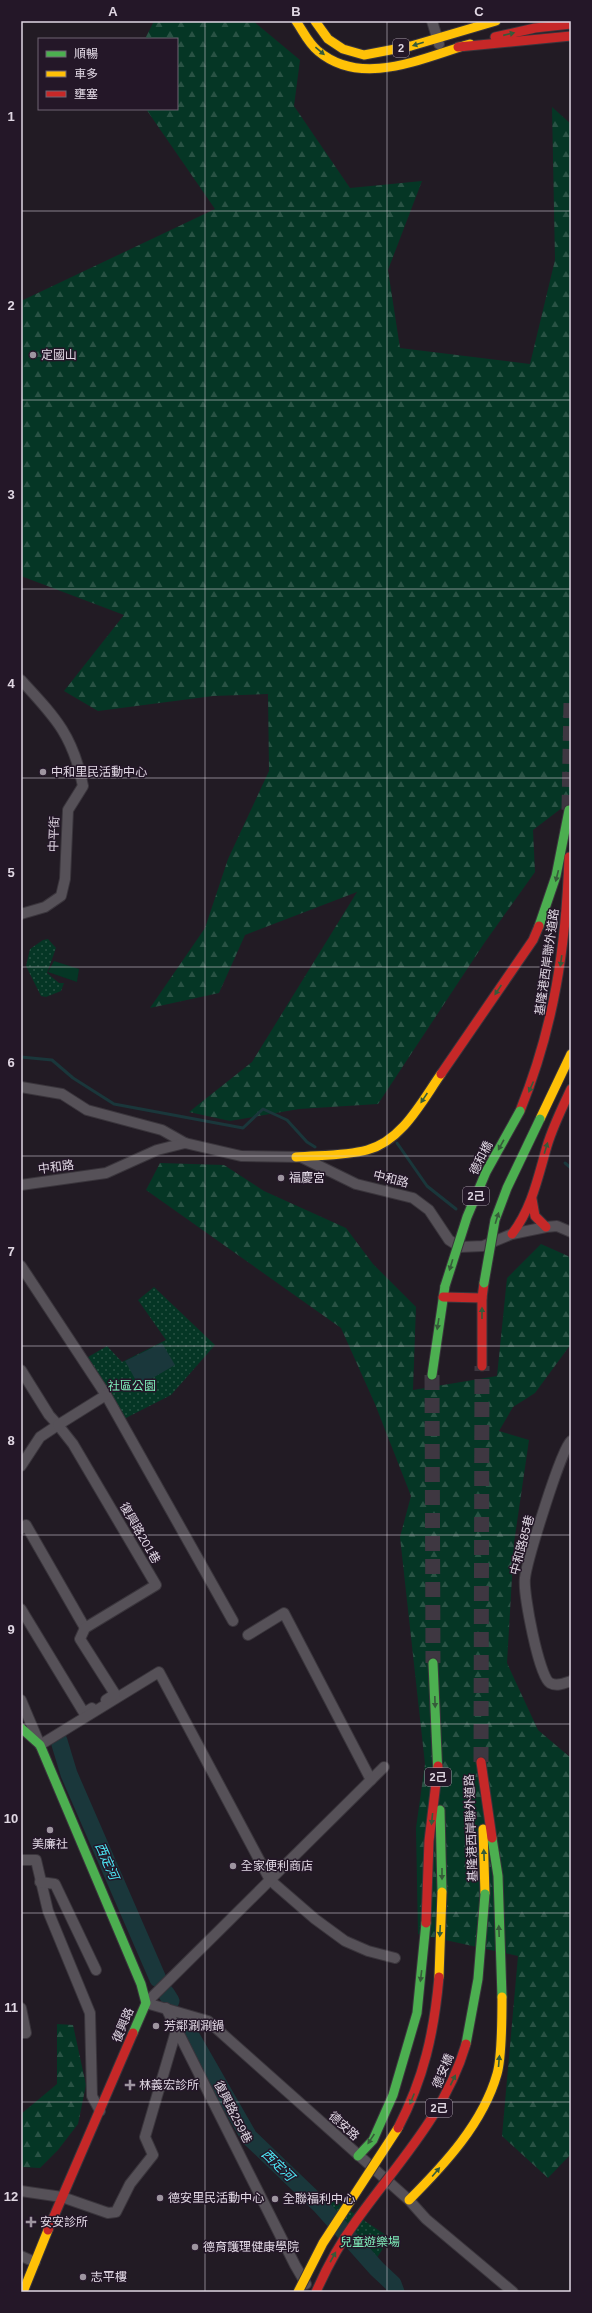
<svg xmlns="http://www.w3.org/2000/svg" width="592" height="2313" font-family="Helvetica,'Noto Sans TC',sans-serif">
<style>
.forest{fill:url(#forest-firs)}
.park{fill:url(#park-dots)}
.garden{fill:#053625}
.water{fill:#1a373b}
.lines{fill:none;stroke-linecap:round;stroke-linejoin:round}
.stream{stroke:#1a373b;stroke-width:3}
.river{stroke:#1a373b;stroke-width:17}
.primary-tunnel{stroke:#3e3741;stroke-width:15;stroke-dasharray:15 8;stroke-linecap:butt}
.street-casing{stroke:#3a353c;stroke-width:12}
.fast-casing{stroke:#3a353c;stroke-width:11}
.slow-casing{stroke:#3a353c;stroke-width:11}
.jam-casing{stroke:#3a353c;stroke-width:11}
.street{stroke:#565158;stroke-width:10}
.fast{stroke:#4caf50;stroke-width:9}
.slow{stroke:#ffc107;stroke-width:9}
.jam{stroke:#c62828;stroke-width:9}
.fast-bridge-casing{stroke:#3a353c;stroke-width:11;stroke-linecap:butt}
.slow-bridge-casing{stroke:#3a353c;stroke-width:11;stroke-linecap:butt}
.jam-bridge-casing{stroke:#3a353c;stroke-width:11;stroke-linecap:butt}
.fast-bridge{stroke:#4caf50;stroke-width:9}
.slow-bridge{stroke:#ffc107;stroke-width:9}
.jam-bridge{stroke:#c62828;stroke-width:9}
.oneway{fill:#365b3a}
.grid{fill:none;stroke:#e0d7e3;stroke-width:1;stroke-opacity:0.55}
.poi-dot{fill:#9e95a0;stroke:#241728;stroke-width:1.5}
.labels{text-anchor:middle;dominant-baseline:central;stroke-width:3;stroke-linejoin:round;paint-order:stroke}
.shield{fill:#241728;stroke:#a89dab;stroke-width:1}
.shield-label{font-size:11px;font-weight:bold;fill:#e0d7e3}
.poi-label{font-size:12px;fill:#e0d7e3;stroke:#241728;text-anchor:start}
.street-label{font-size:12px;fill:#e0d7e3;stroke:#241728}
.park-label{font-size:12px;fill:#7fefbb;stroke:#241728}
.water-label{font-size:13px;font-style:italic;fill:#4ce7f5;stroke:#241728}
.neatline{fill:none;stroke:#e0d7e3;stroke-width:1.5}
.grid-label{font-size:13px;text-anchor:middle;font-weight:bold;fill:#e0d7e3}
</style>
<defs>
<pattern id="forest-firs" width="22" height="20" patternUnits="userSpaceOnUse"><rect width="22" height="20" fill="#053625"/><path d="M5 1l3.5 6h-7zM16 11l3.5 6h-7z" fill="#295244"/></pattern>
<pattern id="park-dots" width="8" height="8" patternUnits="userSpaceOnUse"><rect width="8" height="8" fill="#053625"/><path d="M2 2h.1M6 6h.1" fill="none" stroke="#295244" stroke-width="1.8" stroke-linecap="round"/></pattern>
</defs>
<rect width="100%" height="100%" fill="#221b24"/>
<g class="forest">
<path d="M 154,21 L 253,21 L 300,60 L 294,106 L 350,188 L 422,181 L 388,270 L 400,348 L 530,364 L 555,260 L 552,107 L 571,124 L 571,801 L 533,830 L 535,872 L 485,942 L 378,1104 L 299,1109 L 230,1121 L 189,1112 L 252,1062 L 357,892 L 245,935 L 219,993 L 150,1008 L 205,928 L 228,859 L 269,771 L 268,694 L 213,696 L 98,711 L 64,691 L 124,615 L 21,576 L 21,301 L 215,209 L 146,109 L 177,109 L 177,39 L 145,39 Z"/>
<path d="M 160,1163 L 224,1165 L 264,1191 L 346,1228 L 373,1264 L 416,1307 L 413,1390 L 497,1376 L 507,1278 L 541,1244 L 568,1256 L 571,1261 L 571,1344 L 535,1393 L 513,1407 L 499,1431 L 529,1440 L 514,1543 L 507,1663 L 538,1730 L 571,1758 L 571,2154 L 548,2178 L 502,2136 L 518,1956 L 418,1934 L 416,1828 L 425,1764 L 400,1537 L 411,1496 L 375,1404 L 341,1328 L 146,1190 Z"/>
<path d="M 57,2024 L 73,2025 L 86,2085 L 78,2124 L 58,2150 L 40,2168 L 21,2167 L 21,2114 L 57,2084 Z"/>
</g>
<g class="park">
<path d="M 48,939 L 56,948 L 47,973 L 59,983 L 64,983 L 61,991 L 46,997 L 41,996 L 26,966 L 30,949 L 43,940 Z"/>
<path d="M 154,1287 L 215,1345 L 171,1395 L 120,1421 L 83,1360 L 107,1346 L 122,1362 L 166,1340 L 138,1300 Z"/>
<path d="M 334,2200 L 390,2238 L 372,2265 L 322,2216 Z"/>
</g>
<path class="garden" d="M 54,961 L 79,969 L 77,982 L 48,972 Z"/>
<path class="water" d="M 162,1343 L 175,1365 L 139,1386 L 125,1361 Z"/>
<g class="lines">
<g class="stream">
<path d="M 21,1057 L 52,1060 L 73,1078 L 114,1104 L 243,1128 L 263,1109 L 287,1120 L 307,1142 L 315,1147"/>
<path d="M 397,1143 L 427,1186 L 456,1209"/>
<path d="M 565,1163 L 571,1168"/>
</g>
<g class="river">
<path d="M 59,1741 L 69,1774 L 158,1979"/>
<path d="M 166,1993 L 171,2001"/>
<path d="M 182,2020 L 249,2137 L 320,2205 L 377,2269 L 393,2284 L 396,2292"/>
</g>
<g class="primary-tunnel">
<path d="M 569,810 L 571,701"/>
<path d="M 432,1375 L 433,1663"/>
<path d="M 481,1762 L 482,1366"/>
</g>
<g class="street-casing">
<g id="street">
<path d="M 432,21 L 439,44"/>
<path d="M 21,680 C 55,717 73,735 83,786 L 68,810 L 65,879 L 61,896 L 45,907 L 21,914"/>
<path d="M 21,1087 L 62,1094 L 87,1110 L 162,1130 L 185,1143"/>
<path d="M 21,1185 L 106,1173 L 157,1150 L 185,1143 L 241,1156 L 301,1157 L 356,1184 L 413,1198 L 429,1210 L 449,1240 L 460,1247 L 483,1246 L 512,1234 L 546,1227 L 557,1226 L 571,1232"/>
<path d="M 21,1266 L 106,1395 L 233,1621"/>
<path d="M 21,1370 L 49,1415 L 58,1425 L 40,1437 L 21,1466"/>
<path d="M 571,1441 C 561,1449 527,1561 525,1578 C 523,1593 539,1677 550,1683 C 557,1687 565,1683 571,1681"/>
<path d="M 21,1529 L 26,1525 L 85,1628"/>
<path d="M 21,1609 L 84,1713 L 92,1708"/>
<path d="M 248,1635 L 284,1613 L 371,1780"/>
<path d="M 21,1700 L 40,1745 L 159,1672 L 270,1880 L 315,1919 L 345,1941 L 368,1951 L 395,1958"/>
<path d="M 106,1700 L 115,1694 L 80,1639 L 85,1628 L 156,1585 L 73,1444 L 58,1425 L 106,1395"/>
<path d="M 21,1860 L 36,1860 L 48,1911 L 90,2013 L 92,2096 L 100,2111"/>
<path d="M 40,1882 L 55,1884 L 96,1970"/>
<path d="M 146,2003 L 208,2021 L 409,2200 L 426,2219 L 513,2292"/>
<path d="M 146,2003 L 384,1767"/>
<path d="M 21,2008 L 26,2033 L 21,2033"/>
<path d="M 166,2008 L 295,2265 L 306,2284"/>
<path d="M 21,2191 L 62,2197 L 108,2213 L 116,2212 L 130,2184 L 153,2155 L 145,2137 L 176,2031"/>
<path d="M 21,2256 L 35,2262"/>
</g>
</g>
<g class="fast-casing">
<g id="fast">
<path d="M 539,926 L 556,876 L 569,810"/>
<path d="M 432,1375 L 445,1286"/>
<path d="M 433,1663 L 438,1776"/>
<path d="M 21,1728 L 40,1745 L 141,1984 L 146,2003 L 133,2033"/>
<path d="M 440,1810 L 442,1892"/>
<path d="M 492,1838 L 498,1876 L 502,1997"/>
<path d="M 358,2156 L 373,2140 L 393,2095 L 417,2013 L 426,1923"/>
</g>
</g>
<g class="slow-casing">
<g id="slow">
<path d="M 296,21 C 303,31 308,43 318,51 C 362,88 422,58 470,44"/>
<path d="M 315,21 L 328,39 L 343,49 L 364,55 L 411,46 L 496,21"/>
<path d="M 540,1119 L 571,1054"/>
<path d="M 296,1157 C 319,1155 345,1156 367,1150 C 402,1141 422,1101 441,1074"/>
<path d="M 483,1829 L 485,1894"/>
<path d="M 409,2200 C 445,2164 483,2123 497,2074 C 502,2057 502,2015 502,1997"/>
<path d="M 23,2292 L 48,2230"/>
</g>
</g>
<g class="jam-casing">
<g id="jam">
<path d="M 495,37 L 535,28 L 571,24"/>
<path d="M 458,47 L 571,36"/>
<path d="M 441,1074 L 533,940 L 539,926"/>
<path d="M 520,1111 C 554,1027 566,947 569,857"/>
<path d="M 532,1199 L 535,1216 L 546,1227"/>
<path d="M 512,1234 C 532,1208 538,1177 547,1146 C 553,1126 562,1108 571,1089"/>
<path d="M 443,1297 L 482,1298"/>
<path d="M 482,1366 L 482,1298 L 484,1283"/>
<path d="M 481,1762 L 492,1838"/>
<path d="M 426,1923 L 429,1841 L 438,1766"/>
<path d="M 48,2230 L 133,2033"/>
</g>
</g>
<use href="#street" class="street"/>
<use href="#fast" class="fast"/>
<use href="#slow" class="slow"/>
<use href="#jam" class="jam"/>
<g class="fast-bridge-casing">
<g id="fast-bridge">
<path d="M 484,1283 L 495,1220 L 507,1188 L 540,1119"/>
<path d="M 445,1286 L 467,1217 L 486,1172 L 520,1111"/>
<path d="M 466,2044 L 478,1979 L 485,1894"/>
</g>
</g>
<g class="slow-bridge-casing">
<g id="slow-bridge">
<path d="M 439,1977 L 442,1892"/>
<path d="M 298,2292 L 323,2243 L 398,2128"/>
</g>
</g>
<g class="jam-bridge-casing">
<g id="jam-bridge">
<path d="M 398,2128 C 424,2078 434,2033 439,1977"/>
<path d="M 316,2292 C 327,2267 340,2243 356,2221 C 398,2162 445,2115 466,2044"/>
</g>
</g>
<use href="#fast-bridge" class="fast-bridge"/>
<use href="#slow-bridge" class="slow-bridge"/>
<use href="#jam-bridge" class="jam-bridge"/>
</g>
<defs><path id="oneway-solid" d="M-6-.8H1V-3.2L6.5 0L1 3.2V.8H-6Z"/></defs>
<g class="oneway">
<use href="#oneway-solid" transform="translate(509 34) rotate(-13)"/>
<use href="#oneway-solid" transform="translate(418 44) rotate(163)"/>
<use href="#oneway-solid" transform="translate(320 51) rotate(40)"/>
<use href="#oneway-solid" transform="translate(557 876) rotate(104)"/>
<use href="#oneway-solid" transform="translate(561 961) rotate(98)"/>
<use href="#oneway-solid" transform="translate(498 990) rotate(124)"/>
<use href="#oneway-solid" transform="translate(531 1087) rotate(114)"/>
<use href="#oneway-solid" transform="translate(424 1098) rotate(124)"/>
<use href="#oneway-solid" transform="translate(501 1145) rotate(119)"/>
<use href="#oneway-solid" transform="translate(546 1148) rotate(-73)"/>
<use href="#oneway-solid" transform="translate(497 1218) rotate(-73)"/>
<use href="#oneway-solid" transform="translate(451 1265) rotate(107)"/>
<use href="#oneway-solid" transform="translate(482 1313) rotate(-90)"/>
<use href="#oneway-solid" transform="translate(438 1324) rotate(99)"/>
<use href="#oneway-solid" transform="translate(435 1702) rotate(88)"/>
<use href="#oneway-solid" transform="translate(432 1819) rotate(96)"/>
<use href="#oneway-solid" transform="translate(484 1855) rotate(-92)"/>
<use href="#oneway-solid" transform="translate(442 1874) rotate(90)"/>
<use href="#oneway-solid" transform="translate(440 1931) rotate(93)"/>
<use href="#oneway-solid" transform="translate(499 1931) rotate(-92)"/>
<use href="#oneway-solid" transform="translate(421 1976) rotate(97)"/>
<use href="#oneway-solid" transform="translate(499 2061) rotate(-85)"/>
<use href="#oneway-solid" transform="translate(453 2080) rotate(-64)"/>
<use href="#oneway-solid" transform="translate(412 2099) rotate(112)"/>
<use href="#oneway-solid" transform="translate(371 2139) rotate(124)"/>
<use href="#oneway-solid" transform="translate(436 2172) rotate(-50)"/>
<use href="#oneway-solid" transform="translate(333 2257) rotate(-61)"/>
</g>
<path class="grid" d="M 205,21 L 205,2292M 387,21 L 387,2292M 21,211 L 571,211M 21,400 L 571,400M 21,589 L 571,589M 21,778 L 571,778M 21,967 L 571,967M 21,1156 L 571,1156M 21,1346 L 571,1346M 21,1535 L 571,1535M 21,1724 L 571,1724M 21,1913 L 571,1913M 21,2102 L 571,2102"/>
<g class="poi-dot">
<circle cx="33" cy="355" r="4"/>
<circle cx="43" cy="772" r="4"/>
<circle cx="281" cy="1178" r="4"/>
<circle cx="50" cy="1830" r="4"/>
<circle cx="233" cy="1866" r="4"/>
<circle cx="156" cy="2026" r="4"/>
<path d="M128 2079h4v4h4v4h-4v4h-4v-4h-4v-4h4z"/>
<circle cx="160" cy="2198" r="4"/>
<circle cx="275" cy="2199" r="4"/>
<path d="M29 2216h4v4h4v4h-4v4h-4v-4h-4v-4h4z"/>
<circle cx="195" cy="2247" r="4"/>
<circle cx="83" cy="2277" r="4"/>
</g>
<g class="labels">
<g class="shield">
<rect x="393" y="39" width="16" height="18" rx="3"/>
<rect x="463" y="1187" width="26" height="18" rx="3"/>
<rect x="425" y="1768" width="26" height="18" rx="3"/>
<rect x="426" y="2099" width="26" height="18" rx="3"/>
</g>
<g class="shield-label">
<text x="401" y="48">2</text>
<text x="476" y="1196">2己</text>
<text x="438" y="1777">2己</text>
<text x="439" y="2108">2己</text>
</g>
<g class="poi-label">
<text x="41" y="355">定國山</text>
<text x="51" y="772">中和里民活動中心</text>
<text x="289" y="1178">福慶宮</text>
<text x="50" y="1844" text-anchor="middle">美廉社</text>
<text x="241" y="1866">全家便利商店</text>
<text x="164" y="2026">芳鄰涮涮鍋</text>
<text x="139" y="2085">林義宏診所</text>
<text x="168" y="2198">德安里民活動中心</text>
<text x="283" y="2199">全聯福利中心</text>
<text x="40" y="2222">安安診所</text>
<text x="203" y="2247">德育護理健康學院</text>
<text x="91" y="2277">志平樓</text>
</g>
<g class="street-label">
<text transform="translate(54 834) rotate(-88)">中平街</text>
<text transform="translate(547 962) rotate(-82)">基隆港西岸聯外道路</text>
<text transform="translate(481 1158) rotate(-63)">德和橋</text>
<text transform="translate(56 1167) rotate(-7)">中和路</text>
<text transform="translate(391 1179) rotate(14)">中和路</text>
<text transform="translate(140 1533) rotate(60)">復興路201巷</text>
<text transform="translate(522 1545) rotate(-75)">中和路85巷</text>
<text transform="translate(471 1828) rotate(-92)">基隆港西岸聯外道路</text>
<text transform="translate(123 2025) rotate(-67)">復興路</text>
<text transform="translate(443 2071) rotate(-67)">德安橋</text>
<text transform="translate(233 2112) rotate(63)">復興路259巷</text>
<text transform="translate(344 2126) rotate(42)">德安路</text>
</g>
<g class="park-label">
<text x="132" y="1386">社區公園</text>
<text x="370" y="2242">兒童遊樂場</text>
</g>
<g class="water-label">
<text transform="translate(107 1861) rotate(66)">西定河</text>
<text transform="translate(278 2165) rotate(44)">西定河</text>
</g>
</g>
<rect width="592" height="2313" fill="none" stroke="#241728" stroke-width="44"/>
<rect x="38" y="38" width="140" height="72" fill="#241728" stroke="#6f6473"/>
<rect x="46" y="51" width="20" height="6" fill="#4caf50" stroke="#6f6473"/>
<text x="74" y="58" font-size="12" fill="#e0d7e3">順暢</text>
<rect x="46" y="71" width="20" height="6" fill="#ffc107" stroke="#6f6473"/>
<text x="74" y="78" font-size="12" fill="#e0d7e3">車多</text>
<rect x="46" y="91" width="20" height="6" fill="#c62828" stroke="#6f6473"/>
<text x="74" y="98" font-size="12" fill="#e0d7e3">壅塞</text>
<rect x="22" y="22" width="548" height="2269" class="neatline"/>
<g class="grid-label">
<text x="113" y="16">A</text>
<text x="296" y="16">B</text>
<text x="479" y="16">C</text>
<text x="11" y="121">1</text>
<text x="11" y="310">2</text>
<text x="11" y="499">3</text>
<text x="11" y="688">4</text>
<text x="11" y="877">5</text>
<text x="11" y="1067">6</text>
<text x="11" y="1256">7</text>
<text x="11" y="1445">8</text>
<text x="11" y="1634">9</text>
<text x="11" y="1823">10</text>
<text x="11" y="2012">11</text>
<text x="11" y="2201">12</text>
</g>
</svg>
